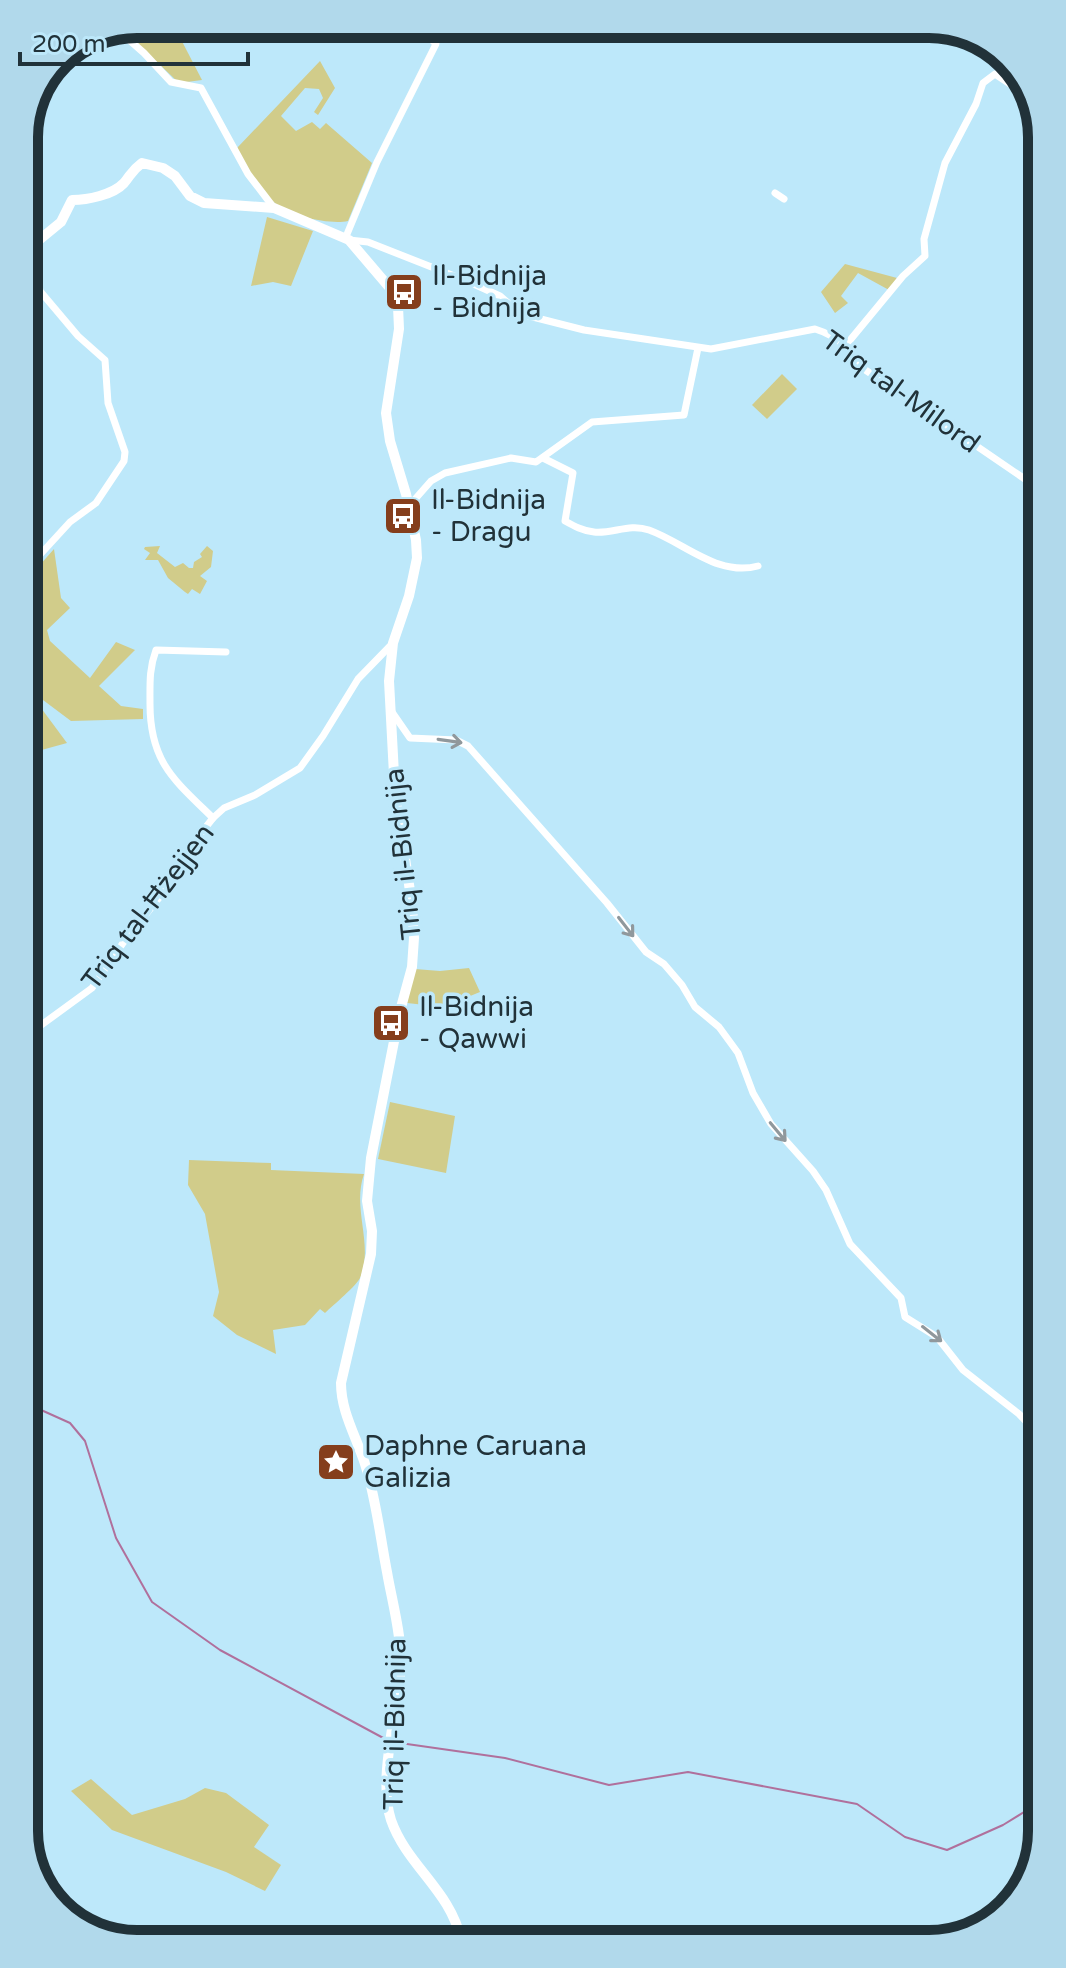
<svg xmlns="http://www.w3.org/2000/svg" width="1066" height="1968" font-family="'Varela Round',sans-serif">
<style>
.green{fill:#d1cc8a}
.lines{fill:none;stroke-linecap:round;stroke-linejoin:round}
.stream{stroke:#b0709c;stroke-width:2}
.street{stroke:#fff;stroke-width:7}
.secondary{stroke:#fff;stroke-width:10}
.oneway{stroke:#90989c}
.labels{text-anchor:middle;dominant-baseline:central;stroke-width:7;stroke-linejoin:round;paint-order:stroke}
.poi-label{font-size:28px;fill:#213239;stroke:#bde8fa;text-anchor:start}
.street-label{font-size:28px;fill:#213239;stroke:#bde8fa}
.rim{fill:none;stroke:#213239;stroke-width:10}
</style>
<rect width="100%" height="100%" fill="#bde8fa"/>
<g class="green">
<path d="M 137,24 L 173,24 L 202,80 L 179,83 L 123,30 Z"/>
<path d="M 320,61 L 335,88 L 318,115 L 314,112 L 323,98 L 319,89 L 305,88 L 281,116 L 296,131 L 312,122 L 320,129 L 326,123 L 372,163 L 348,221 C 330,225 290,216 276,204 C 259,191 247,166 237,148 Z"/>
<path d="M 267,217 L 313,231 L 291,286 L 273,282 L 251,286 Z"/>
<path d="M 845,264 L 897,278 L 889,290 L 858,273 L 841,296 L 848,303 L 835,313 L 821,292 Z"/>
<path d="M 782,374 L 797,389 L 767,419 L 752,405 Z"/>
<path d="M 160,546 L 157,553 L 175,567 L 183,563 L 189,568 L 193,568 L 194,562 L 202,557 L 200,554 L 207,546 L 213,551 L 211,567 L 200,576 L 207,581 L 200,594 L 192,589 L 188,594 L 185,592 L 168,578 L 158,560 L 145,560 L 150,553 L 144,549 L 145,547 Z"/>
<path d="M 54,549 L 61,598 L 70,608 L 47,630 L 50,641 L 90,678 L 116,642 L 135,650 L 99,686 L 121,706 L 143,709 L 143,719 L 71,721 L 27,688 L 26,577 L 32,574 Z"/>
<path d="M 27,689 L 67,743 L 27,754 Z"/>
<path d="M 469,968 L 480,992 L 443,1007 L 407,1003 L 415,969 L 440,971 Z"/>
<path d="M 390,1102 L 455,1116 L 446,1173 L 378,1159 Z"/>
<path d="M 189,1160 L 271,1163 L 271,1170 L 364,1174 C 352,1208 373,1243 361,1276 C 357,1286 333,1305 325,1313 L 320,1309 L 305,1325 L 273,1330 L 276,1354 L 237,1335 L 213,1316 L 219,1292 L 205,1214 L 188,1185 Z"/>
<path d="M 91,1779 L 132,1815 L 185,1799 L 205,1788 L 226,1793 L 269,1825 L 254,1847 L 281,1865 L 265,1891 L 226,1872 L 112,1830 L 71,1791 Z"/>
</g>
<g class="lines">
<g class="stream">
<path d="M 30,1405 L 70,1423 L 85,1441 L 116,1538 L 152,1602 L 220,1650 L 387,1740"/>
<path d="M 393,1742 L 505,1758 L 609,1785 L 688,1772 L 857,1804 L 905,1837 L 947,1850 L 1003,1825 L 1042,1801"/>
</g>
<g class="street">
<path d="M 119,31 L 144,53 L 171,82 L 201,88 L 248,174 L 274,208"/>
<path d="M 775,193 L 784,199"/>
<path d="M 345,239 L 377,162 L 436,44 L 416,24"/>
<path d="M 349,240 L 368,242 L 467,281 L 500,296 L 521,314 L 584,330 L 711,349 L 815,329 C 838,336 850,350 864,369 L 1035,486"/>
<path d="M 846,345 L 903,276 L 925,256 L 924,239 L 945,163 L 976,104 L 983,83 L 995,74 L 1010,84 L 1023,80"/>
<path d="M 543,458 L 573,473 L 565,521 C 574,526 583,531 594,532 C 613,534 629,523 649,530 C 685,543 718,577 758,566"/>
<path d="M 409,506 L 431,481 L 445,473 L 511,458 L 536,462 L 592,422 L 684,415 L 698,348"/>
<path d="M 26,570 L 70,522 L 96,503 L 124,461 L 125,452 L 108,403 L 105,360 L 78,336 L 40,291 L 33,245"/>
<path d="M 392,712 L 410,738 L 456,740 L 468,746 L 607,903 L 646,952 L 664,964 L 682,985 L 695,1007 L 719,1027 L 730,1042 L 738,1053 L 753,1093 L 771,1124 L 813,1171 L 826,1190 L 850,1244 L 901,1298 L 905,1317 L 937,1337 L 963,1370 L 1019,1414 L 1040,1436"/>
<path d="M 213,818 C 174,780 150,762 150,704 C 150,683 149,669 156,650 L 226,652"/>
<path d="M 29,1034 L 92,988 L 123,943 L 162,894 L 187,851 L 213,818 L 224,808 L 255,795 L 300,768 L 323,736 L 358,679 L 393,643"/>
</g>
<g class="secondary">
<path d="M 25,204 L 33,245"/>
<path d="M 33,245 L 61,222 L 72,200 C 87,200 113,195 124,183 C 131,175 131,171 142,163 L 163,168 L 175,176 L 190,196 L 204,203 L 274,208 L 349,240 L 395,294 L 398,306 L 399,329 L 386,413 L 390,441 L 406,494 L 416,540 L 417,558 L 409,596 L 393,643 L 389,681 L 395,793 L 412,904 L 414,938 L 412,967 L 400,1011 L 371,1158 L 367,1201 L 372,1231 L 371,1254 L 341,1383 C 341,1412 356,1436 365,1464 C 376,1498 380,1536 387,1572 C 392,1601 401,1633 401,1662 C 399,1708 377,1777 391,1820 C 407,1866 451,1891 461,1940"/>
</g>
</g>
<defs><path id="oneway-shaft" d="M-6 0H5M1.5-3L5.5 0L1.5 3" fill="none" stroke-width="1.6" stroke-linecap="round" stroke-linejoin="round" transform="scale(2)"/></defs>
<g class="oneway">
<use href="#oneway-shaft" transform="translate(450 741) rotate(8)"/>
<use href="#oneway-shaft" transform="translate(626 927) rotate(52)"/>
<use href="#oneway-shaft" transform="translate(778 1132) rotate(50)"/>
<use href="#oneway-shaft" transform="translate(932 1334) rotate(38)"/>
</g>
<defs>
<g id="bus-square" transform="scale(2)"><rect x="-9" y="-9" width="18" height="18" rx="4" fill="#853e1c" stroke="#bde8fa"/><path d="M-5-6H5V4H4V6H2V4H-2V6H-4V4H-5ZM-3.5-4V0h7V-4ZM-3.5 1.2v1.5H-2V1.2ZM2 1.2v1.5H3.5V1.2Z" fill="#fff"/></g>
<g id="sight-square" transform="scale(2)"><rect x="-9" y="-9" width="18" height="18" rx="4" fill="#853e1c" stroke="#bde8fa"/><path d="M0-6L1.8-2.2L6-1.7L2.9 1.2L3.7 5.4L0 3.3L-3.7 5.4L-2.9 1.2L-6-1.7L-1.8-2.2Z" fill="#fff"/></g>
</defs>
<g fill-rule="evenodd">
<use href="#bus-square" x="404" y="292"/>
<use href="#bus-square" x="403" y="516"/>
<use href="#bus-square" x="391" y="1023"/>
<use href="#sight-square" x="336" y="1462"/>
</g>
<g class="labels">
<g class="poi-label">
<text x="432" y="276">Il-Bidnija<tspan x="432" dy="32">- Bidnija</tspan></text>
<text x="431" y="500">Il-Bidnija<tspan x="431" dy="32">- Dragu</tspan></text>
<text x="419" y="1007">Il-Bidnija<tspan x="419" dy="32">- Qawwi</tspan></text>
<text x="364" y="1446">Daphne Caruana<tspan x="364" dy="32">Galizia</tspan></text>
</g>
<g class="street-label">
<text transform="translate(901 392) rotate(36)">Triq tal-Milord</text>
<text transform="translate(403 854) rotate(-96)">Triq il-Bidnija</text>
<text transform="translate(148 907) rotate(-53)">Triq tal-Ħżejjen</text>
<text transform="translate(395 1724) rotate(-89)">Triq il-Bidnija</text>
</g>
</g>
<path d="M0 0H1066V1968H0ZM137 38H929A99 99 0 0 1 1028 137V1831A99 99 0 0 1 929 1930H137A99 99 0 0 1 38 1831V137A99 99 0 0 1 137 38Z" fill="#b1d9eb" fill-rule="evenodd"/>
<path class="rim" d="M137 38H929A99 99 0 0 1 1028 137V1831A99 99 0 0 1 929 1930H137A99 99 0 0 1 38 1831V137A99 99 0 0 1 137 38Z"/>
<path d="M20 52v12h228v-12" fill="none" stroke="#213239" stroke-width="4"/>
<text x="32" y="52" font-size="24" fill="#213239" stroke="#bde8fa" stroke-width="6" paint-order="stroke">200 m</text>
</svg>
